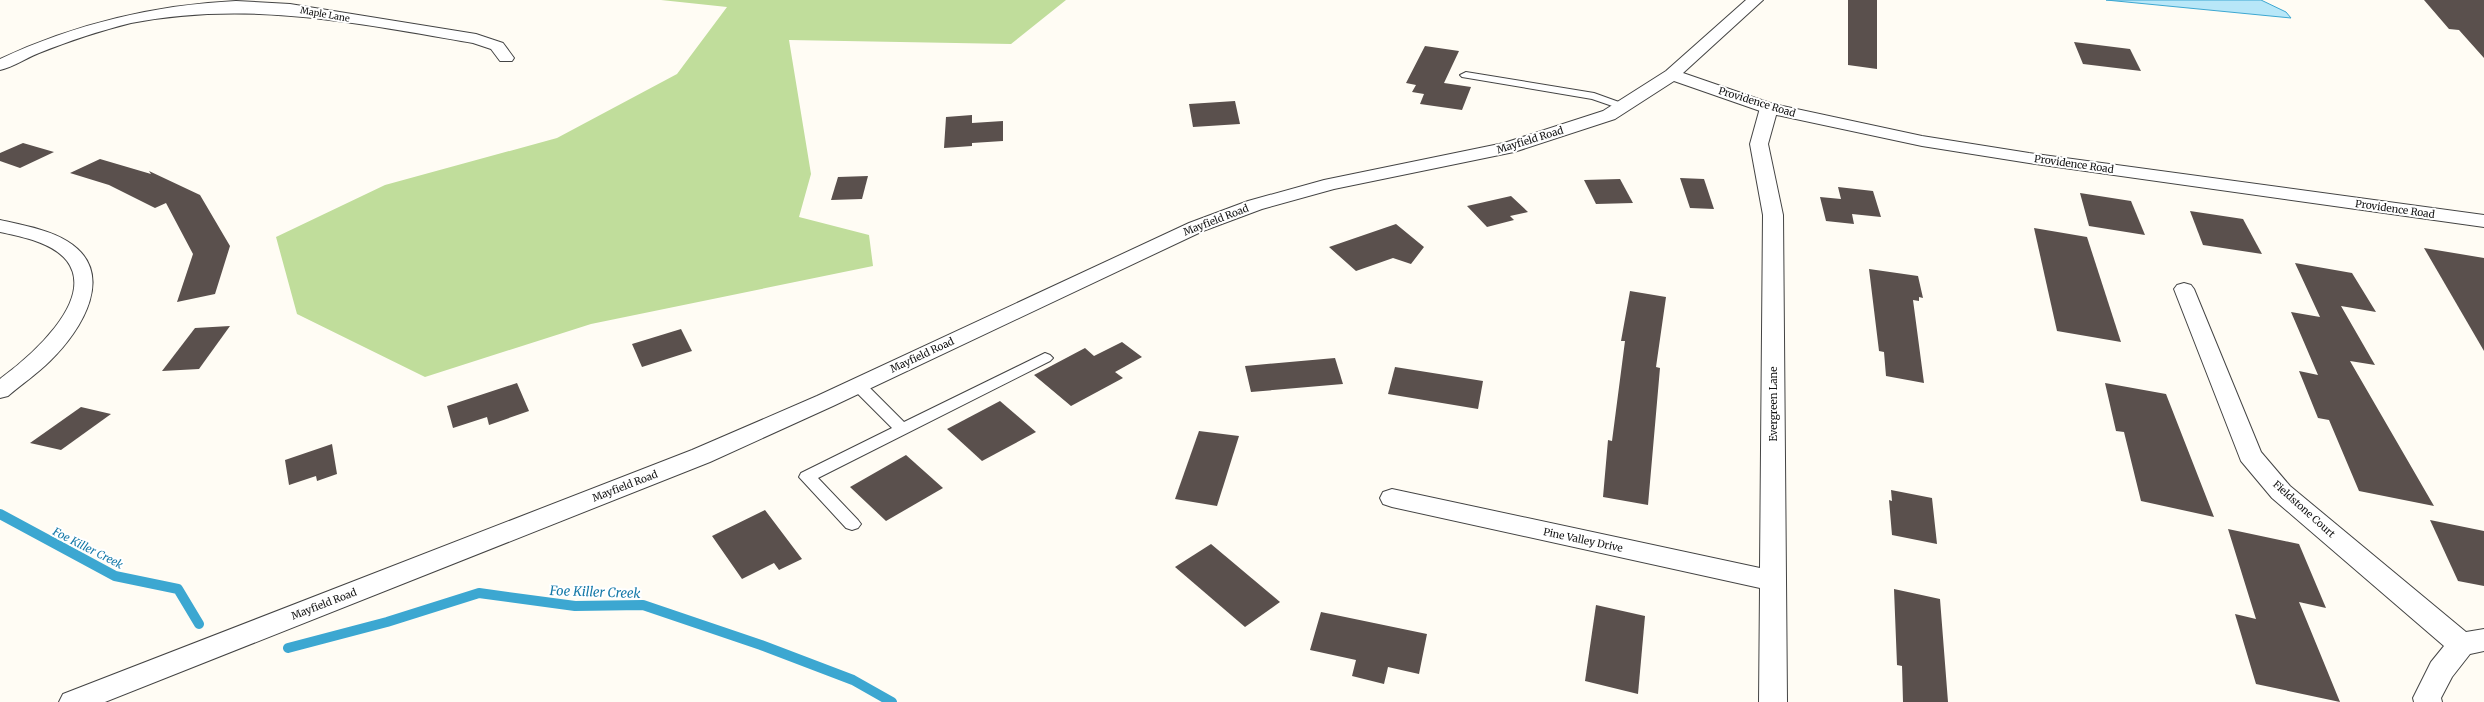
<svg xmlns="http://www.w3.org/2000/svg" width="2484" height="702" font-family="Merriweather,serif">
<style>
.forest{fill:#c0dd9b}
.water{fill:#b8e7f8;stroke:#3ca7d1}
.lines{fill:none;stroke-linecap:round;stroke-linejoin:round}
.stream{stroke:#3ca7d1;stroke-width:10}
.building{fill:#5a504d}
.service-casing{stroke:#444;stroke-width:2}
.minor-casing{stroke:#444;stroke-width:2}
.tertiary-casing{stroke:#444;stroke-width:2}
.service{fill:#fff;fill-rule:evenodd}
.minor{fill:#fff;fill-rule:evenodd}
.tertiary{fill:#fff;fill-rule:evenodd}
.labels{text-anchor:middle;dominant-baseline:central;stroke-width:4;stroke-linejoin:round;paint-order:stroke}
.far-street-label{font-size:9px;fill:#111;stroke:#fff}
.street-label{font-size:10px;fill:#111;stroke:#fff}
.water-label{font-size:11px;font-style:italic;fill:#1579a8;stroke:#fff}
.near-water-label{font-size:13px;font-style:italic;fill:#1579a8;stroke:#fff}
</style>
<rect width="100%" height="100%" fill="#fffcf4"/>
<path class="forest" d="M 661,0 L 1066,0 L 1011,44 L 789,40 L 811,174 L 799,217 L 869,235 L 873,266 L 591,324 L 425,377 L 297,314 L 276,237 L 385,185 L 557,138 L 677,74 L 727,7 Z"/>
<path class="water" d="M 2106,0 L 2261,0 L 2286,12 L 2291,18 Z"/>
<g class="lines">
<g class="stream">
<path d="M 0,514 L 115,576 L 178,589 L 199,624"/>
<path d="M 288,648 L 387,622 L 479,593 L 575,606 L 643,605 L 761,645 L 853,680 L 892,702"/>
</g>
</g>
<g class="building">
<path d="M 1848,0 L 1877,0 L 1877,69 L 1848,65 Z"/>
<path d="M 2424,0 L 2484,0 L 2484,58 L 2459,30 L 2449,29 Z"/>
<path d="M 2074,42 L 2130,49 L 2141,71 L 2083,64 Z"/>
<path d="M 1425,46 L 1459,51 L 1444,83 L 1471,87 L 1462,110 L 1420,104 L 1424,94 L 1412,92 L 1416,85 L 1406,83 Z"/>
<path d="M 1235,101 L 1240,124 L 1193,127 L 1189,104 Z"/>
<path d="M 972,115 L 972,123 L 1003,121 L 1003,141 L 972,143 L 972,146 L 944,148 L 946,117 Z"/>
<path d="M 23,143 L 54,152 L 20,168 L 0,161 L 0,153 Z"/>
<path d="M 100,159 L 151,174 L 149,171 L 200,195 L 230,246 L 215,294 L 177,302 L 193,254 L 166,203 L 155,208 L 109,185 L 70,173 Z"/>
<path d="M 868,176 L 862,199 L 831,200 L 838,177 Z"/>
<path d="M 1680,178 L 1704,179 L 1714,209 L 1690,208 Z"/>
<path d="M 1620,179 L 1633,203 L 1596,204 L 1584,180 Z"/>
<path d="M 1838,187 L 1873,191 L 1881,217 L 1852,214 L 1854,224 L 1826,221 L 1820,197 L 1841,199 Z"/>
<path d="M 2080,193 L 2131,201 L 2145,235 L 2089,226 Z"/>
<path d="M 1511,196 L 1528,212 L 1510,216 L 1514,220 L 1487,227 L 1467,206 Z"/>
<path d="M 2190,211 L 2243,219 L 2262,254 L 2203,245 Z"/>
<path d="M 1396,224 L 1424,247 L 1411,264 L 1393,258 L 1356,271 L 1329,247 Z"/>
<path d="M 2034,228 L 2087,237 L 2121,342 L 2057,331 Z"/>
<path d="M 2424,248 L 2484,258 L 2484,351 Z"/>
<path d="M 2295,263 L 2352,273 L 2376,312 L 2341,306 L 2375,365 L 2350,361 L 2434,506 L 2359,491 L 2329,420 L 2318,418 L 2299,371 L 2318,375 L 2291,312 L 2320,317 Z"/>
<path d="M 1869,269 L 1918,276 L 1923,298 L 1919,297 L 1919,301 L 1913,300 L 1924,383 L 1886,376 L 1884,352 L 1879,351 Z"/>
<path d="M 1630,291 L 1666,297 L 1656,367 L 1660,368 L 1648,505 L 1603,497 L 1608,440 L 1612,441 L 1625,341 L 1621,341 Z"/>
<path d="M 230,326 L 199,369 L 162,371 L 195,328 Z"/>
<path d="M 681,329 L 692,351 L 642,367 L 632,344 Z"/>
<path d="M 1122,342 L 1142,357 L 1115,372 L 1123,378 L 1071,406 L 1034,375 L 1085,348 L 1094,356 Z"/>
<path d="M 1335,358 L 1343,384 L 1251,392 L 1245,366 Z"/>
<path d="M 1395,367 L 1483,381 L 1478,409 L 1388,394 Z"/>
<path d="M 517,383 L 529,411 L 489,425 L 487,417 L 453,428 L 447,406 Z"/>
<path d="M 2105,383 L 2166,394 L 2214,517 L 2141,501 L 2124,432 L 2116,431 Z"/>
<path d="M 1000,401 L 1036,432 L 982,461 L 947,429 Z"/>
<path d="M 81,407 L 111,414 L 61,450 L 30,443 Z"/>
<path d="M 1199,431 L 1239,436 L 1217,506 L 1175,499 Z"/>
<path d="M 332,444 L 337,474 L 317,481 L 316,476 L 289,485 L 285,460 Z"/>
<path d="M 906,455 L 943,488 L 886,521 L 850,487 Z"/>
<path d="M 1891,490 L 1932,498 L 1937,544 L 1892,535 L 1889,500 L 1892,501 Z"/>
<path d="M 765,510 L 802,559 L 779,570 L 774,563 L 742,579 L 712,536 Z"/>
<path d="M 2430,520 L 2484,531 L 2484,586 L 2458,581 Z"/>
<path d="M 2228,529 L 2299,544 L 2326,608 L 2299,602 L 2340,702 L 2256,684 L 2235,614 L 2256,619 Z"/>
<path d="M 1211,544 L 1280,602 L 1245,627 L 1175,567 Z"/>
<path d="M 1894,589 L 1940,599 L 1948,702 L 1903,702 L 1902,666 L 1897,665 Z"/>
<path d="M 1596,605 L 1645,616 L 1638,694 L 1585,681 Z"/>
<path d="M 1321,612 L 1427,634 L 1419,674 L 1388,667 L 1384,684 L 1352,676 L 1356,660 L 1310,650 Z"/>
</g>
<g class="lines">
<g class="service-casing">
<g id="service">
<path d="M 1466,72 L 1594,93 L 1630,106 L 1624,110 L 1592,99 L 1462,77 L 1460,75 Z"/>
<path d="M 1045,353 L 1050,355 L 1053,358 L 1050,361 L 818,478 L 858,520 L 861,524 L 858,528 L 852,530 L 846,528 L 799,477 L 801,473 L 892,428 L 853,389 L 850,385 L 853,381 L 863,381 L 904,422 Z"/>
</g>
</g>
<g class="minor-casing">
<g id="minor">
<path d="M 236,1 L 290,4 L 476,34 L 503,43 L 514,58 L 512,61 L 500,61 L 491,49 L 473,43 C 357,23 248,0 131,23 C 99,31 69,41 39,53 C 26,58 14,67 0,70 L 0,59 C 75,24 153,5 236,1 Z"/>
<path d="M 1769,103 L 1775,104 L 1778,108 L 1768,144 L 1783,215 L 1787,702 L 1759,702 L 1760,588 L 1392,507 L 1383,504 L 1380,498 L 1383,492 L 1392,489 L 1760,568 L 1763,215 L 1750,144 L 1760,108 L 1763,104 Z"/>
<path d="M 0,220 C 22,225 47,229 67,241 C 118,272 82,330 50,361 C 37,374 22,384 8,396 L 0,398 L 0,379 C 27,359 97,301 67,261 C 52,242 22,237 0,232 Z"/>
<path d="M 2184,283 L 2191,285 L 2194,289 L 2261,452 L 2290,486 L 2466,632 L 2484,629 L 2484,651 L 2470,654 L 2452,677 L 2441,698 L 2442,702 L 2414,702 L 2413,698 L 2431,662 L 2444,646 L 2272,498 L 2241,461 L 2174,289 L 2177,285 Z"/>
</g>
</g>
<g class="tertiary-casing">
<path id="tertiary" d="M 1746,0 L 1763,0 L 1683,73 L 1773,104 L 1922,136 L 2029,153 L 2484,215 L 2484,227 L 2029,163 L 1922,146 L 1763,112 L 1674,81 L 1615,119 L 1514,152 L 1334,189 L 1262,209 L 1203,231 L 833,406 L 710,462 L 105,702 L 59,702 L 63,694 L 692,450 L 817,396 L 1189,223 L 1248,201 L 1324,180 L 1504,143 L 1603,111 L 1666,71 Z"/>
</g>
<use href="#service" class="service"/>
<use href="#minor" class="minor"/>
<use href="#tertiary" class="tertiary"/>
</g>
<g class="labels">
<g class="far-street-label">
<text transform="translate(325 14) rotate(10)">Maple Lane</text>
</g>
<g class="street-label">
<text transform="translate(1757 102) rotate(17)">Providence Road</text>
<text transform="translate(1530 140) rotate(-17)">Mayfield Road</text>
<text transform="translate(2074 164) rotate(8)">Providence Road</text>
<text transform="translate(2395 209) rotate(8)">Providence Road</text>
<text transform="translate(1216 220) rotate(-21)">Mayfield Road</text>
<text transform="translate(922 355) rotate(-25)">Mayfield Road</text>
<text transform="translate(1773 404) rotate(-90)">Evergreen Lane</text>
<text transform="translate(625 486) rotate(-21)">Mayfield Road</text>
<text transform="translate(2304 509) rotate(42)">Fieldstone Court</text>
<text transform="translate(1583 540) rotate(12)">Pine Valley Drive</text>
<text transform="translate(324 604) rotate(-21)">Mayfield Road</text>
</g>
<g class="water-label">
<text transform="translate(88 548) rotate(27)">Foe Killer Creek</text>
</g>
<g class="near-water-label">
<text transform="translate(595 592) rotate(2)">Foe Killer Creek</text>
</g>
</g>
</svg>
